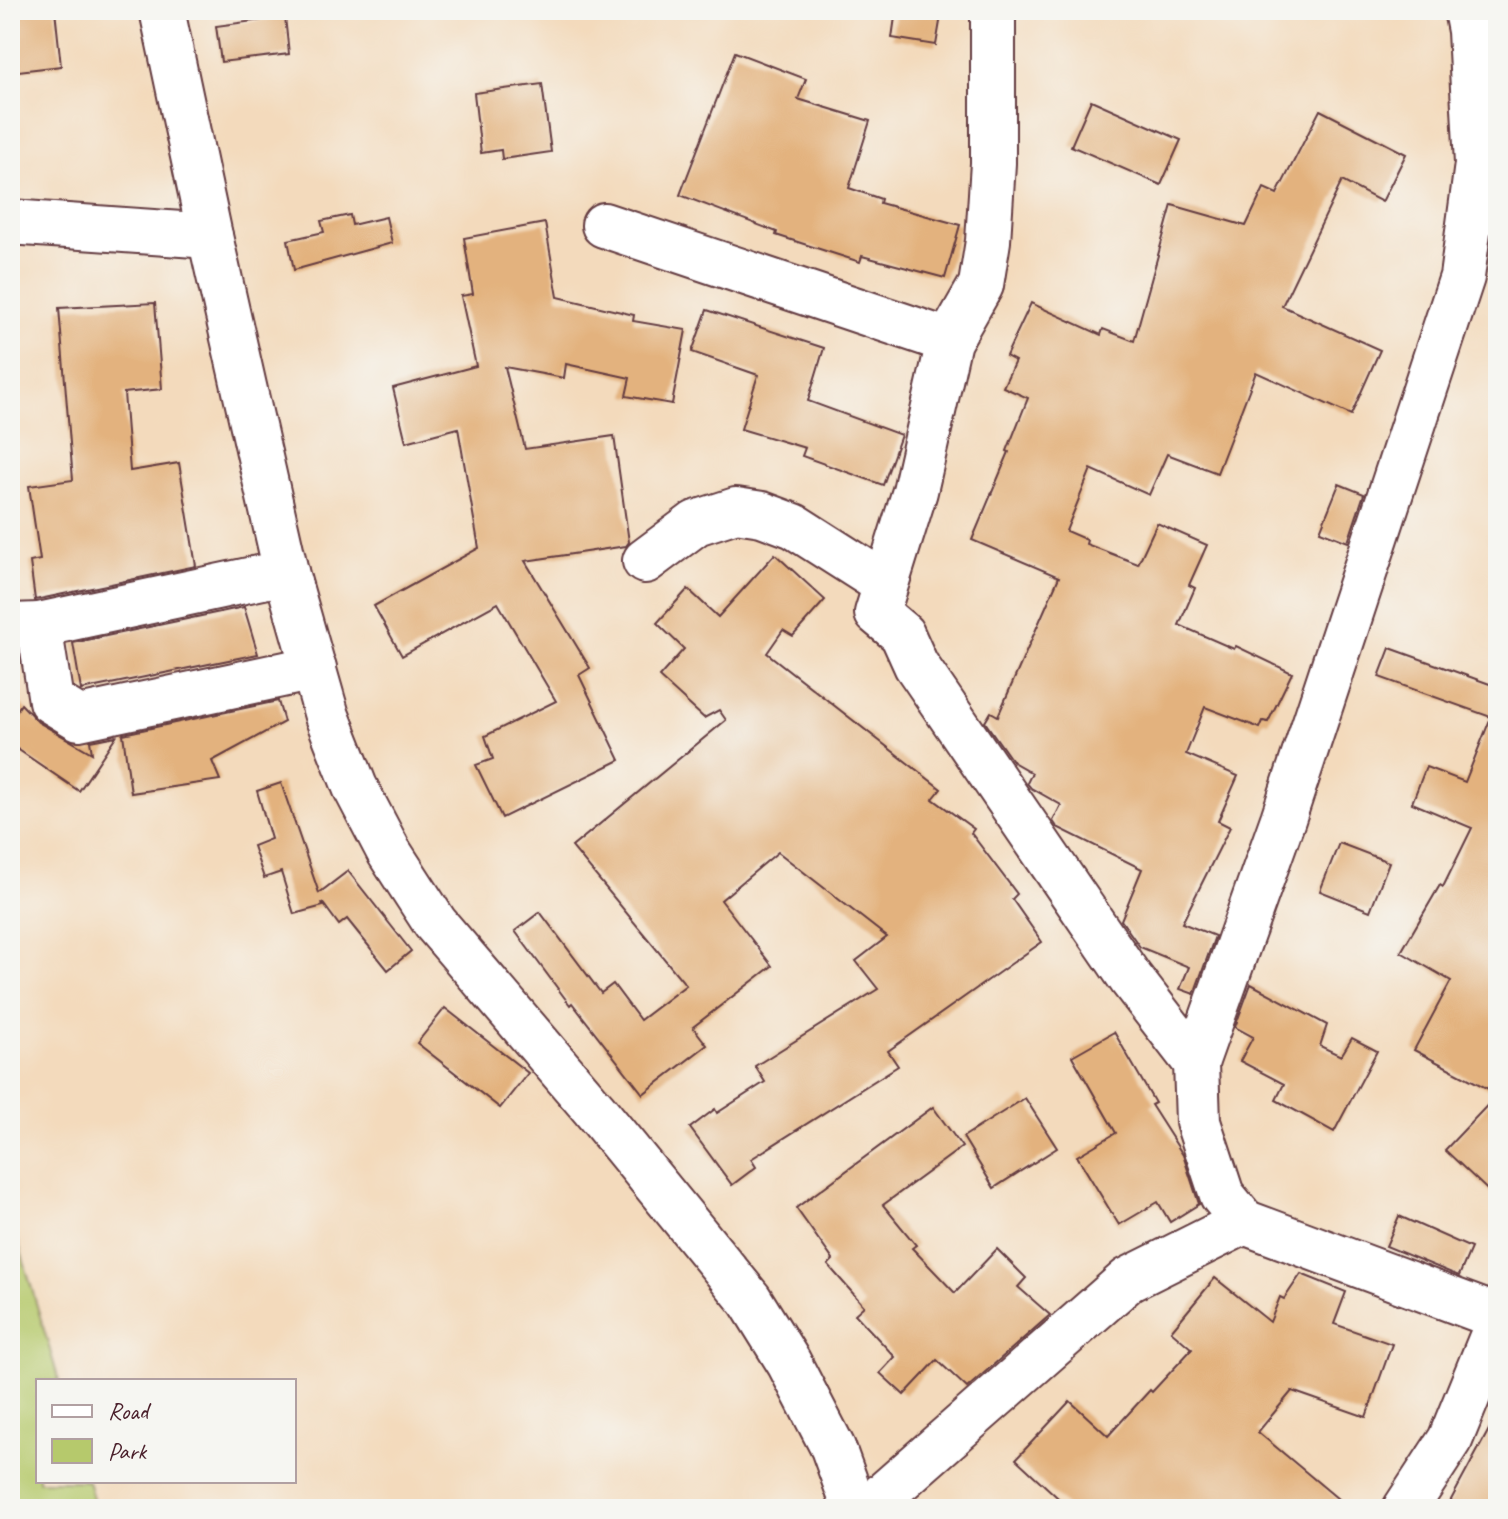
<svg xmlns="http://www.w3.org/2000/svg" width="1508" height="1519" font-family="Caveat,sans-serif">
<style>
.green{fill:#b6c96c;stroke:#80744c;stroke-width:2}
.building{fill:#e3b27e}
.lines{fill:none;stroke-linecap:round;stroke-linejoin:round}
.minor-casing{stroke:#633b41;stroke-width:48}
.tertiary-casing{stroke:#633b41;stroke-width:48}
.minor{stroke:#fff;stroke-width:44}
.tertiary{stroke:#fff;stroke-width:44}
</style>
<rect width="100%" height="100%" fill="#f6f6f2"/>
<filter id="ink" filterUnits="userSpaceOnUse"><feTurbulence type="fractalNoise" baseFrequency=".0125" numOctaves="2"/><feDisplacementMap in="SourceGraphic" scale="16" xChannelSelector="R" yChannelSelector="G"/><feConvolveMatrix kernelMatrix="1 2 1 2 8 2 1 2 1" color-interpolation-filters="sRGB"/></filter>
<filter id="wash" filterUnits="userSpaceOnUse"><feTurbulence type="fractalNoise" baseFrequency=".006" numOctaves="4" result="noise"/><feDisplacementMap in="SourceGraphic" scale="32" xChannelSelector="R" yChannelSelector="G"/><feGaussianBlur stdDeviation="1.8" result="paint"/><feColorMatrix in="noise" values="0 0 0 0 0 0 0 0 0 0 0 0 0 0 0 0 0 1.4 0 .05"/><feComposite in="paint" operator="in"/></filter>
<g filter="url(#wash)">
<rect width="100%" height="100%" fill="#f3dabc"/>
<path class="green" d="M 10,1214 L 59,1381 L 38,1381 L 38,1481 L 88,1481 L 96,1509 L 10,1509 Z"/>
<g id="blocks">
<g class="building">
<path d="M 10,10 L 55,10 L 61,66 L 10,72 Z"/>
<path d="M 896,10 L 942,10 L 936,45 L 892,38 Z"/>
<path d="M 285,17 L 289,54 L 221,62 L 216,26 Z"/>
<path d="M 735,52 L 806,79 L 798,99 L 870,121 L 849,188 L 881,199 L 880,203 L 960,225 L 945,278 L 862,256 L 860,262 L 776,235 L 777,232 L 680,195 Z"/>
<path d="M 542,84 L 551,152 L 502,159 L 501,150 L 481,153 L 474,93 Z"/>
<path d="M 1091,100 L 1181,140 L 1161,185 L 1071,146 Z"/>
<path d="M 1320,110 L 1406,154 L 1382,202 L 1342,181 L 1282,306 L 1380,350 L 1351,415 L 1256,372 L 1217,473 L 1167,454 L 1149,495 L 1091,469 L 1066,531 L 1087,540 L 1086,544 L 1138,564 L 1157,523 L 1207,545 L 1189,585 L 1195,588 L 1179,625 L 1234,649 L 1236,646 L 1292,673 L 1268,722 L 1263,721 L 1260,728 L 1205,707 L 1186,754 L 1238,776 L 1218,821 L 1230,827 L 1182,923 L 1215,936 L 1194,994 L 1180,989 L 1189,967 L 1140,947 L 1121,920 L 1142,869 L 1057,827 L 1053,821 L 1061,805 L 1031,788 L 1027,783 L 1032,773 L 1013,762 L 985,722 L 991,712 L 998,716 L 1059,577 L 972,540 L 1009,452 L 1007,451 L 1028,398 L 1003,387 L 1015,361 L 1006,356 L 1031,303 L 1101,335 L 1103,329 L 1134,341 L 1172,205 L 1246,226 L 1264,188 L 1277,194 Z"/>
<path d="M 350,215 L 352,225 L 386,217 L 392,243 L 294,270 L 288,240 L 324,232 L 321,221 Z"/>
<path d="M 545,223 L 558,297 L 634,315 L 633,321 L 686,330 L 672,404 L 626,396 L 630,378 L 566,364 L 564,378 L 505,367 L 525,449 L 614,436 L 629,542 L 626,546 L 525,561 L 590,668 L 579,675 L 620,760 L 502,818 L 476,765 L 493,759 L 485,736 L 556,701 L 498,603 L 402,656 L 374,606 L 479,548 L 458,428 L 406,442 L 393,388 L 476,366 L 461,296 L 473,294 L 464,238 Z"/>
<path d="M 155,303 L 162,389 L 124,393 L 130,471 L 179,463 L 196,566 L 35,600 L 30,562 L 40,560 L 29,486 L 73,480 L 59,308 Z"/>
<path d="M 707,310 L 824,348 L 808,401 L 901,435 L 883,485 L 802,456 L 805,448 L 741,429 L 758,375 L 692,352 Z"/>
<path d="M 1339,484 L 1364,494 L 1348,542 L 1320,531 Z"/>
<path d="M 775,554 L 825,600 L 793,636 L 783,630 L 767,653 L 941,789 L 933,799 L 974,829 L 971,833 L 1017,894 L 1012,899 L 1042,942 L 888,1051 L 898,1066 L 751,1159 L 756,1167 L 732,1185 L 690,1128 L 715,1109 L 717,1113 L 765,1082 L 755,1066 L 878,989 L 856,961 L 887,937 L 778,852 L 721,900 L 772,966 L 693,1027 L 707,1045 L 643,1094 L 572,1003 L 570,1005 L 515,931 L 540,912 L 601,993 L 613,984 L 640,1020 L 686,985 L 572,847 L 726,720 L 719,710 L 704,718 L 659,677 L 684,649 L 657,623 L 688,589 L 718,617 Z"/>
<path d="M 244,607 L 258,654 L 81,690 L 73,643 Z"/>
<path d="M 1390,648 L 1498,687 L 1498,1200 L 1445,1150 L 1498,1094 L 1414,1050 L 1451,981 L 1401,952 L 1440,885 L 1443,887 L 1472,828 L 1412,803 L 1426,767 L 1465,782 L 1491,717 L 1379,677 Z"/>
<path d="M 278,701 L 284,722 L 212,761 L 220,780 L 131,793 L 123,734 Z"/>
<path d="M 21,704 L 38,722 L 92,753 L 90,741 L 116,736 L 79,791 L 10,744 L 10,721 Z"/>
<path d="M 281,783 L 319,893 L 348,871 L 411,951 L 388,970 L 347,919 L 339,925 L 322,902 L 323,906 L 294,914 L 281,872 L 264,878 L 253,846 L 271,839 L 257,791 Z"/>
<path d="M 1339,843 L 1389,862 L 1370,911 L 1320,891 Z"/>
<path d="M 1251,984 L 1327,1025 L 1320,1046 L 1341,1056 L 1352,1038 L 1377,1051 L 1334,1132 L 1276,1100 L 1284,1084 L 1240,1061 L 1253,1037 L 1235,1027 Z"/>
<path d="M 445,1008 L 528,1073 L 500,1108 L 417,1043 Z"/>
<path d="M 1114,1032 L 1155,1103 L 1151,1105 L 1183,1155 L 1199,1204 L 1170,1222 L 1158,1202 L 1119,1225 L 1077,1156 L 1116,1133 L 1072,1056 Z"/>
<path d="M 1025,1098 L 1057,1148 L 994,1188 L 963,1137 Z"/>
<path d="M 933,1107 L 962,1147 L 883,1205 L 916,1245 L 912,1248 L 955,1293 L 997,1249 L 1026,1278 L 1018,1287 L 1050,1315 L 967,1388 L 937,1360 L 904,1395 L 880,1373 L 895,1357 L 855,1314 L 864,1306 L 828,1265 L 833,1260 L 796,1208 Z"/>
<path d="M 1399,1216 L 1471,1248 L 1459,1276 L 1386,1246 Z"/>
<path d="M 1301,1274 L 1346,1292 L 1334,1324 L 1392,1344 L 1366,1417 L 1292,1391 L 1258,1432 L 1350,1509 L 1070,1509 L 1016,1459 L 1070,1401 L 1108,1436 L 1150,1390 L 1152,1392 L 1192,1349 L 1171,1331 L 1215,1278 L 1270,1322 L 1280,1297 L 1284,1299 Z"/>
<path d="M 1498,1413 L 1498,1509 L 1446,1509 Z"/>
</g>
</g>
</g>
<g filter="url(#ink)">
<use href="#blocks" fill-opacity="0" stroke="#633b41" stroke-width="2"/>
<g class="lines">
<g class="minor-casing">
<g id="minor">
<path d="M 993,10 L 993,163 L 988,241 L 981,285 L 949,341 L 915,491 L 877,613 L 902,634 L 916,665 L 1131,979 L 1196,1063 L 1198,1122 L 1222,1195 L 1244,1222"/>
<path d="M 10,222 L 210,236"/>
<path d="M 604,225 L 949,341"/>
<path d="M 645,561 L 696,523 L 736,510 L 762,514 L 794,526 L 885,584"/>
<path d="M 39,625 L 51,701 L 79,718 L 314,668"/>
<path d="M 12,626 L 39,625 L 286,572"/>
<path d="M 1196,1063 L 1283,819 L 1462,277 L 1477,164 L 1470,31 L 1466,10"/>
<path d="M 867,1509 L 1128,1280 L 1244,1222 L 1498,1317"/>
<path d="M 1405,1509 L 1450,1440 L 1498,1322"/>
</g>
</g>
<g class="tertiary-casing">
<path id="tertiary" d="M 162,10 L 210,236 L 286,572 L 327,716 L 355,787 L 389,852 L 435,923 L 594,1109 L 750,1300 L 789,1363 L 833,1448 L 855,1509"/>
</g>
<use href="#minor" class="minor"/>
<use href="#tertiary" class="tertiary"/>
</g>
</g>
<rect width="1508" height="1519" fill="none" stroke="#f6f6f2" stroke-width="40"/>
<rect x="36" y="1379" width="260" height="104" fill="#f6f6f2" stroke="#b1a0a2" stroke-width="2"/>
<rect x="52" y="1405" width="40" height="12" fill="#ffffff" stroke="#b1a0a2" stroke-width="2"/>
<text x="108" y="1419" font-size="24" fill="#4a1f2b">Road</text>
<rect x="52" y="1439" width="40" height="24" fill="#b6c96c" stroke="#b1a0a2" stroke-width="2"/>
<text x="108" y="1459" font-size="24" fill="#4a1f2b">Park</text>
</svg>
